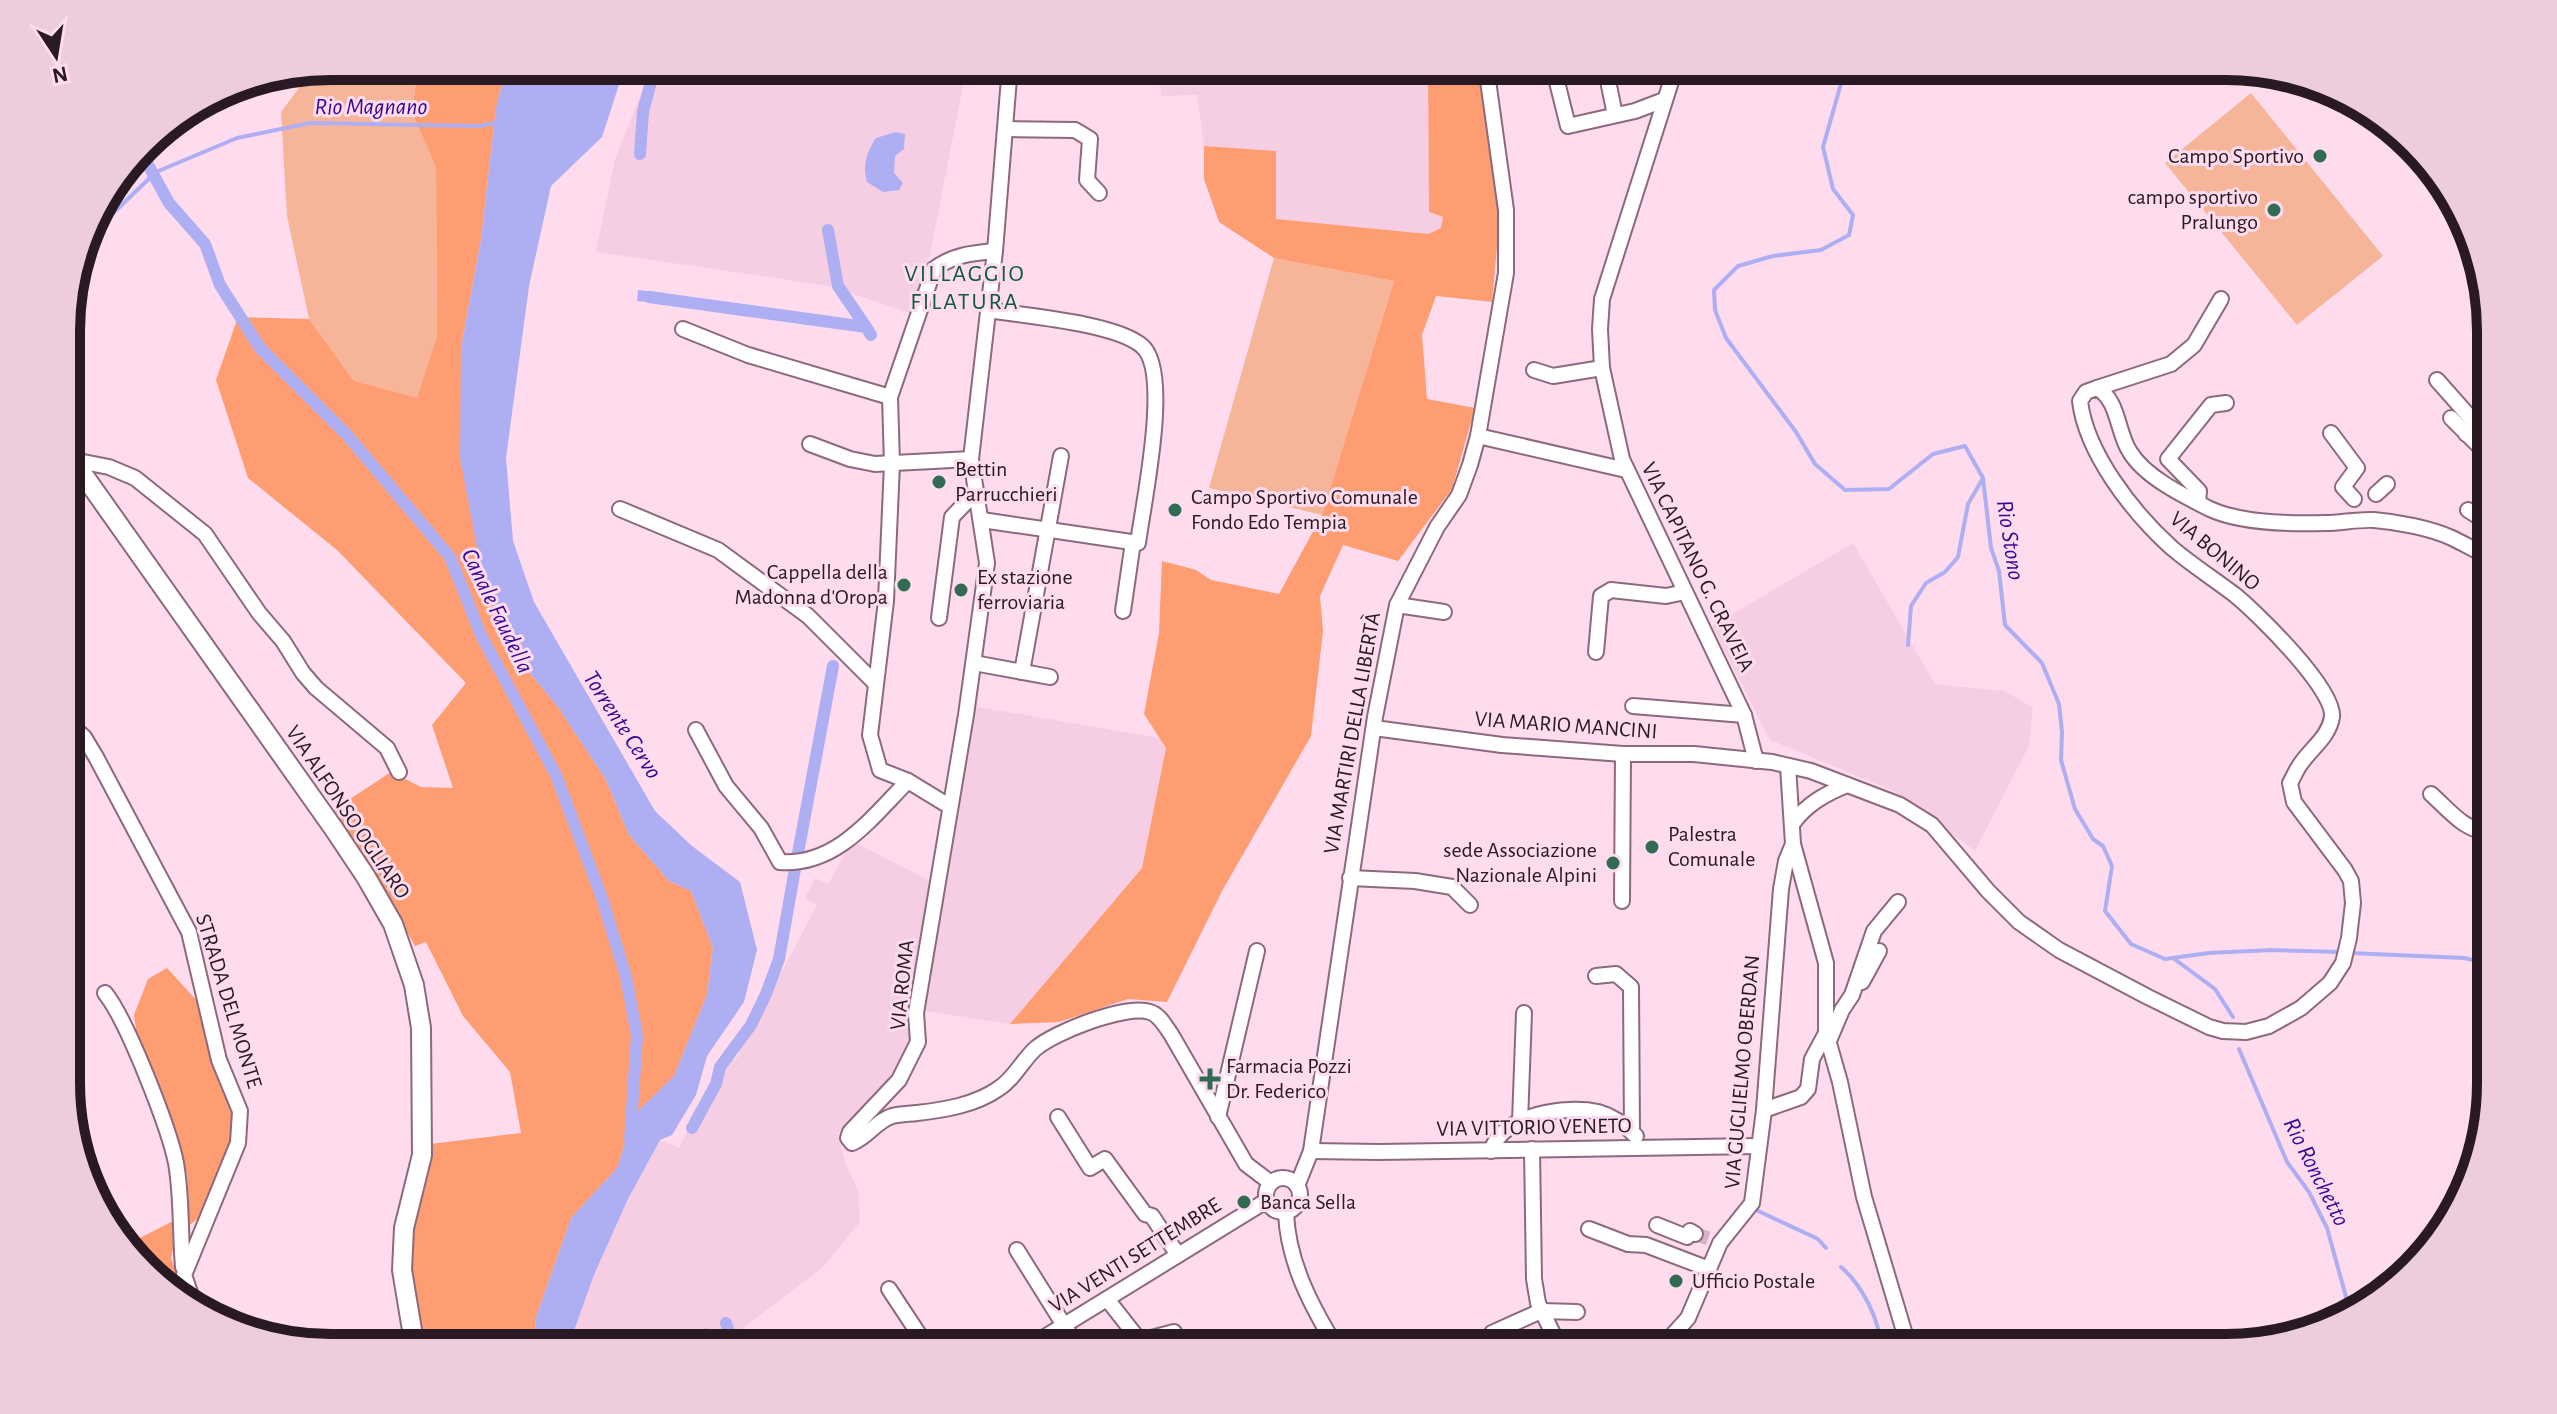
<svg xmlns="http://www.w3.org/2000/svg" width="2557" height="1414" font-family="'Alegreya Sans',sans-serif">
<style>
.built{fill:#f6cee4}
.green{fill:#f6b599}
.forest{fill:#fe9c72}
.water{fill:#aeaef3}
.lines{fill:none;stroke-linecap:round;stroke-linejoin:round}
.stream{stroke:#aeaef3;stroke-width:4}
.canal{stroke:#aeaef3;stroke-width:12}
.minor-tunnel{stroke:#d3b5c5;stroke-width:14;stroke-dasharray:14 7;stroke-linecap:butt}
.minor-casing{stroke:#8d697d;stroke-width:18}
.major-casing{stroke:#8d697d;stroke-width:22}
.minor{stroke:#fff;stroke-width:14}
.major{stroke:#fff;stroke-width:18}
.poi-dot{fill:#326b53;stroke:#fedcee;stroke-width:3}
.labels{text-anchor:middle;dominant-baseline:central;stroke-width:6;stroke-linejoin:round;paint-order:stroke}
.poi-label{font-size:22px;fill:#281922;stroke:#fedcee;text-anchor:start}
.street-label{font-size:22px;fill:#281922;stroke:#fedcee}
.water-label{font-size:24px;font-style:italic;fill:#360694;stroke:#fedcee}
.neighbourhood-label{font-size:24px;letter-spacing:2px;fill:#12583f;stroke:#fedcee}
.rim{fill:none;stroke:#281922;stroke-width:10}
</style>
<rect width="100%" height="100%" fill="#fedcee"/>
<g class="built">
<path d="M 648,66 L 967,66 L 927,269 L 912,314 L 829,286 L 596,252 L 615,159 L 646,81 Z"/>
<path d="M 1159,66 L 1428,66 L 1429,212 L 1443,217 L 1441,228 L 1427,234 L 1276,219 L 1276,152 L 1204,146 L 1197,95 L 1161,96 Z"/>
<path d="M 1853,543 L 1935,684 L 2005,691 L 2033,708 L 2029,746 L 1975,851 L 1894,791 L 1770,740 L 1712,626 Z"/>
<path d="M 967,705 L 1161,738 L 1166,748 L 1142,868 L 1010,1024 L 923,1011 L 908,1057 L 838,1135 L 845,1162 L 858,1191 L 860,1222 L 823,1267 L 724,1343 L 705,1328 L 682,1348 L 589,1348 L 574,1332 L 594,1276 L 628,1199 L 660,1140 L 679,1148 L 726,1056 L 736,1059 L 817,905 L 805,898 L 815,878 L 828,884 L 852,841 L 932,882 Z"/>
</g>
<g class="green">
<path d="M 331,66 L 418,66 L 412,112 L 436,166 L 437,336 L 417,399 L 354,381 L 309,319 L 287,216 L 281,112 L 308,76 L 306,71 Z"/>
<path d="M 2251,93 L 2383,256 L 2297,325 L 2165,163 Z"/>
<path d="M 1274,258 L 1394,281 L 1322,515 L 1209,488 Z"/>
</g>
<g class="forest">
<path d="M 418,66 L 507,66 L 496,108 L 481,240 L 461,348 L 514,654 L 558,707 L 605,778 L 629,835 L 669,881 L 691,891 L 713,948 L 707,995 L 674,1076 L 634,1115 L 617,1168 L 571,1218 L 536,1317 L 533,1348 L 423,1348 L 410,1270 L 412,1232 L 430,1144 L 521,1133 L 510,1072 L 463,1016 L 426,942 L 415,946 L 396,912 L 332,811 L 391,772 L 421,787 L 453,788 L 432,725 L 466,683 L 337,550 L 248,478 L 216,380 L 238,317 L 309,319 L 354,381 L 417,398 L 437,336 L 436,167 L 412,112 Z"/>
<path d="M 1428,66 L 1478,66 L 1500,215 L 1492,302 L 1436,296 L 1422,335 L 1427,399 L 1475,408 L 1452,489 L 1398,561 L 1343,545 L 1320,596 L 1323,631 L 1311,736 L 1222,891 L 1167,1002 L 1128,999 L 1059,1022 L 1010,1024 L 1142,868 L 1166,748 L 1144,714 L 1159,633 L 1162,561 L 1196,570 L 1211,580 L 1279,594 L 1322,515 L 1394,281 L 1274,258 L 1219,222 L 1204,179 L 1204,146 L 1276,151 L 1276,219 L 1428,234 L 1441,228 L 1443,217 L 1429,212 Z"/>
<path d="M 167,968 L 198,1002 L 234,1109 L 233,1142 L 201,1216 L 176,1236 L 171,1258 L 186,1301 L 126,1245 L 173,1221 L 189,1209 L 187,1174 L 156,1081 L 138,1044 L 134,1015 L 148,979 Z"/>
<path d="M 705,1328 L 724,1343 L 721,1348 L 682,1348 Z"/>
</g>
<g class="water">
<path d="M 507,66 L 625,66 L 602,137 L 551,186 L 529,286 L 506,458 L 513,541 L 534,602 L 655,811 L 692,846 L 740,882 L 757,950 L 744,1002 L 707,1056 L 696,1095 L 672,1135 L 660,1140 L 628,1199 L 594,1275 L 568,1348 L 533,1348 L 536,1317 L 571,1218 L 617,1168 L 634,1115 L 674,1076 L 707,995 L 713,948 L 691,891 L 669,881 L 629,835 L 605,778 L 558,707 L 514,654 L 484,584 L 460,458 L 461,348 L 481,240 L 496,108 Z"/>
<path d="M 896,132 L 905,134 L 904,149 L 895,156 L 894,173 L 903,183 L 899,190 L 883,192 L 867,182 C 862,166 867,151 876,138 Z"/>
<path d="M 638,290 L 665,293 L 664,304 L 637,301 Z"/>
</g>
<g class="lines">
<g class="stream">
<path d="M 1846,66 L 1823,147 L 1833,189 L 1853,215 L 1849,235 L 1821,250 L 1773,256 L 1738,266 L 1714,290 L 1715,310 L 1726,338 L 1796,432 L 1815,464 L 1845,490 L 1889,489 L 1933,454 L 1965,446 L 1983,478 L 1991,548 L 1999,571 L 2005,625 L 2042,663 L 2059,704 L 2062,732 L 2061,760 L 2075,809 L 2093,839 L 2103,846 L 2112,866 L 2105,911 L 2131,944 L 2165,959 L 2209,953 L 2272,950 L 2341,952"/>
<path d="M 68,387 L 83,376 L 77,352 L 83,281 L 108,218 L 156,172 L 237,138 L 310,123 L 479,126 L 496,123"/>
<path d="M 1908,645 L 1911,606 L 1926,583 L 1945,572 L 1958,557 L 1968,504 L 1982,480"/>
<path d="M 2350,953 L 2464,958 L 2490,964"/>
<path d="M 2173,958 L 2215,989 L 2233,1017"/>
<path d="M 2239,1049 L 2287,1162 L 2309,1192 L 2327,1228 L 2351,1315"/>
<path d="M 1754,1209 L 1818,1239 L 1826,1248"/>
<path d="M 1841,1267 C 1862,1285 1880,1320 1881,1348"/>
</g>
<g class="canal">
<path d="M 141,152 L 169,203 L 205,244 L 220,285 L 260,348 L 347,435 L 450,557 L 481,635 L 556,775 L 602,898 L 626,977 L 637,1035 L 630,1140"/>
<path d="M 640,154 L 643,112 L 655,66"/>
<path d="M 828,230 L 838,286 L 866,327"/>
<path d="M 649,297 L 866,327 L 871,335"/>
<path d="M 798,853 L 833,666"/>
<path d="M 692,1128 L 716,1084 L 720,1067 L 751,1025 L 766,994 L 779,959 L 795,869"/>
<path d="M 726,1323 L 734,1348"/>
</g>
<path class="minor-tunnel" d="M 1695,1234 L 1713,1240"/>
<g class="minor-casing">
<g id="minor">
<path d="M 1010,66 L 995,251 L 971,459 L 987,563 L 966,715 L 916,1013 L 918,1042 L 899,1080 L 850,1132 L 848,1138 L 852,1143 C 867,1138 876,1121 892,1116 C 900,1114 909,1114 917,1113 C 944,1110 975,1105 998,1089 C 1014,1079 1022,1061 1035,1049 C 1054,1032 1126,1004 1150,1012 C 1160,1015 1165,1026 1171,1034 L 1246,1164 L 1271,1183"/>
<path d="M 1605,66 L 1615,115"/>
<path d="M 1676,66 L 1602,299 L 1600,329 L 1602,368 L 1622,459 L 1744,715 L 1756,761"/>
<path d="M 1555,74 L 1568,126 L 1635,111 L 1664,100"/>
<path d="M 1007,129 L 1075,130 L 1090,139 L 1087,180 L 1099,193"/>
<path d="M 683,329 L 748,355 L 890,397"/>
<path d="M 1534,370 L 1553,376 L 1602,368"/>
<path d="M 2437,380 L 2476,424 L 2466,434"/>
<path d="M 2097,388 L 2171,364 L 2194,345 L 2221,299"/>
<path d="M 2451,418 L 2490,457"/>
<path d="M 2331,433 L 2357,468 L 2343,487 L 2354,499"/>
<path d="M 1478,436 L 1626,470"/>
<path d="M 810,444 L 850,459 L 875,464 L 971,459"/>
<path d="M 73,460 L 109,467 L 135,478 L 205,534 L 259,613 L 283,641 L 303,673 L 316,688 L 387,748 L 399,772"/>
<path d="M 2376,494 L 2387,484"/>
<path d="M 2198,502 L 2199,491 L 2168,459 L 2211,405 L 2226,403"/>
<path d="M 620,509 L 718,550 L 808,616 L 875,683"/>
<path d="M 2468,510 L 2490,524"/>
<path d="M 982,520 L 1138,543 C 1143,504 1172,371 1142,346 C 1116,323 1025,316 988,310"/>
<path d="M 1397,605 L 1444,612"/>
<path d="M 1123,611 L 1133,542"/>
<path d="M 939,618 L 952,517 L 975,493"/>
<path d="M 1596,652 L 1601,596 L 1611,590 L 1666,596 L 1685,592"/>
<path d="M 974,663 L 1050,677"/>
<path d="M 1022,672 L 1061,456"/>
<path d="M 1633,706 L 1744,715"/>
<path d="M 68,723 L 84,737 L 96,757 L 189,932 L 219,1060 L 240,1111 L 238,1143 L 184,1275 L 196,1310"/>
<path d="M 1374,728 L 1502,745 L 1623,754 L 1694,754 L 1772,762 L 1811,771 L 1900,805 L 1932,825 L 1988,891 L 2019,922 L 2059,950 L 2148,997 L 2209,1027 L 2223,1031 L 2246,1032 L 2269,1026 L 2301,1008 L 2330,983 L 2343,963 L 2349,938 L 2353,903 L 2351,881 L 2345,870 L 2294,802 L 2290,783 C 2294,776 2297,768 2302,762 C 2313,747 2329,736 2332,717 C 2335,689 2257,613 2235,595 C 2214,579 2192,565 2172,548 C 2133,513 2086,453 2080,401 L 2086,392 L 2097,388 C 2119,400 2117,433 2130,452 C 2145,477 2184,496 2210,509 C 2240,523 2291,524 2325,523 C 2341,523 2358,519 2374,520 C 2398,522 2430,528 2452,538 C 2465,544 2477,552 2490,557"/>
<path d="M 696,730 L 726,786 L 761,828 L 780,862 C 837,866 872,817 908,781"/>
<path d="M 2431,794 C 2449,810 2465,832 2490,832"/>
<path d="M 949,806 L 908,781 L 880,770 L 870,735 L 886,601 L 892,464 L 890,397 L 934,269 C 953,255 972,253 995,251"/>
<path d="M 1793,823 C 1807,804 1825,794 1847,785"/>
<path d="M 1793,844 L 1826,963 L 1826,1033 L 1840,1082 L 1864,1197 L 1909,1348"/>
<path d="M 1350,878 L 1415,881 L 1452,887 L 1470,905"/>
<path d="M 1622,901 L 1623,754"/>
<path d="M 1596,976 L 1616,974 L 1631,987 L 1632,1132"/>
<path d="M 1862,982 L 1879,951"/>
<path d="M 105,993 C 127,1020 169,1128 176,1163 C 182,1197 180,1232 183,1267"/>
<path d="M 1828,1043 L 1842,1010 L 1852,995 L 1874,931 L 1898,902"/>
<path d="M 1764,1110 L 1801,1097 L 1808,1089 L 1812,1059 L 1826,1033"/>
<path d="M 1058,1117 L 1090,1168 L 1105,1159 L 1145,1214 L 1152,1216 L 1178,1255"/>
<path d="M 1218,1117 L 1257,951"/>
<path d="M 1520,1122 L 1524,1013"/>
<path d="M 1532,1149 L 1534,1279 L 1538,1303 L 1560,1348"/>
<path d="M 1311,1151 L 1379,1152 L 1758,1146"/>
<path d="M 1491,1151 C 1503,1114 1566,1105 1598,1112 C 1613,1116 1625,1125 1636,1136"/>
<circle cx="1283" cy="1195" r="17"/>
<path d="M 1297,1186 L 1311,1151 L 1375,717 L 1397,605 L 1437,527 L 1459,495 L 1470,465 L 1478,436 L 1506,273 L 1506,210 L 1486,66"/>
<path d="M 1286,1213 C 1288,1262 1311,1306 1337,1348"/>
<path d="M 1657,1225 L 1687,1237 L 1690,1231 L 1695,1234"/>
<path d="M 1589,1229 L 1628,1244 L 1646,1245 L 1709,1269"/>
<path d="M 1017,1250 L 1072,1338"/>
<path d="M 889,1289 L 928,1348"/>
<path d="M 1107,1299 L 1140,1341 L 1174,1332"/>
<path d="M 1027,1348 L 1266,1201"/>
<path d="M 1480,1348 L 1492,1333 L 1541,1311 L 1577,1312"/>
<path d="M 1661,1348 L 1688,1318 L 1720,1243 L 1752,1203 L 1764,1110 L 1781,889 L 1786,861 L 1793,844 L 1788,766"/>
</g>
</g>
<g class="major-casing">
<path id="major" d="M 68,453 L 334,829 L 366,877 L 393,924 L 414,985 L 421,1028 L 422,1155 L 404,1228 L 402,1270 L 415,1348"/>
</g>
<use href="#minor" class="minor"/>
<use href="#major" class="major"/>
</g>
<g class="poi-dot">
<circle cx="2320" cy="156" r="8"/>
<circle cx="2274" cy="210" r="8"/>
<circle cx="939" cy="482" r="8"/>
<circle cx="1175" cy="510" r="8"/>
<circle cx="904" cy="585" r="8"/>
<circle cx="961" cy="590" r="8"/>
<circle cx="1652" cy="847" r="8"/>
<circle cx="1613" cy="863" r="8"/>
<path d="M1206 1067h8v8h8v8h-8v8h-8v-8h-8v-8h8z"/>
<circle cx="1244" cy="1202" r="8"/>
<circle cx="1676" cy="1281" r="8"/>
</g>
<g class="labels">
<g class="poi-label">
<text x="2304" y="156" text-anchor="end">Campo Sportivo</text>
<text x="2258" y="197" text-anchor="end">campo sportivo<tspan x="2258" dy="25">Pralungo</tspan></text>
<text x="955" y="469">Bettin<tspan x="955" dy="25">Parrucchieri</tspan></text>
<text x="1191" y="497">Campo Sportivo Comunale<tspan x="1191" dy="25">Fondo Edo Tempia</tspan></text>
<text x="888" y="572" text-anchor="end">Cappella della<tspan x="888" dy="25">Madonna d'Oropa</tspan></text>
<text x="977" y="577">Ex stazione<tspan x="977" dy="25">ferroviaria</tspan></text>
<text x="1668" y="834">Palestra<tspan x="1668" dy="25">Comunale</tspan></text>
<text x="1597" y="850" text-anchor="end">sede Associazione<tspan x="1597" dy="25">Nazionale Alpini</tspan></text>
<text x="1226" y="1066">Farmacia Pozzi<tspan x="1226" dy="25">Dr. Federico</tspan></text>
<text x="1260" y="1202">Banca Sella</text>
<text x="1692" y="1281">Ufficio Postale</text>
</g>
<g class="street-label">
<text transform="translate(2215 551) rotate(40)">VIA BONINO</text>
<text transform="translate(1698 567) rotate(64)">VIA CAPITANO G. CRAVEIA</text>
<text transform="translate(1566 725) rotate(4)">VIA MARIO MANCINI</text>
<text transform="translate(1352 733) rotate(-80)">VIA MARTIRI DELLA LIBERTÀ</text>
<text transform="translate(348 812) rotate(56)">VIA ALFONSO OGLIARO</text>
<text transform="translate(902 985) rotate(-84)">VIA ROMA</text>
<text transform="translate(229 1001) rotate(73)">STRADA DEL MONTE</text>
<text transform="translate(1742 1072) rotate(-85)">VIA GUGLIELMO OBERDAN</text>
<text transform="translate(1534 1127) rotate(-1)">VIA VITTORIO VENETO</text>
<text transform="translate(1135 1255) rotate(-32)">VIA VENTI SETTEMBRE</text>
</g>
<g class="water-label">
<text x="371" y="107">Rio Magnano</text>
<text transform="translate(2010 540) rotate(81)">Rio Stono</text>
<text transform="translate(497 611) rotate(64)">Canale Faudella</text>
<text transform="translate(622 725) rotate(57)">Torrente Cervo</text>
<text transform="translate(2316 1172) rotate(63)">Rio Ronchetto</text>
</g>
<g class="neighbourhood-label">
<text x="965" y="274">VILLAGGIO<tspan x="965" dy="28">FILATURA</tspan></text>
</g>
</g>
<path d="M0 0H2557V1414H0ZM331 80H2226A251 251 0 0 1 2477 331V1083A251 251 0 0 1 2226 1334H331A251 251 0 0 1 80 1083V331A251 251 0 0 1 331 80Z" fill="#edccde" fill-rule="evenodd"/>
<path class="rim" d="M331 80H2226A251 251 0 0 1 2477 331V1083A251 251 0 0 1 2226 1334H331A251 251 0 0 1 80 1083V331A251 251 0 0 1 331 80Z"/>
<g transform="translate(56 56) rotate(168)" stroke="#fedcee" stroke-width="6" paint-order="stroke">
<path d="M0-6L14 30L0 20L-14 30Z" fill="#281922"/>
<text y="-12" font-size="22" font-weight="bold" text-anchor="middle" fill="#281922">N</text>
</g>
</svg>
